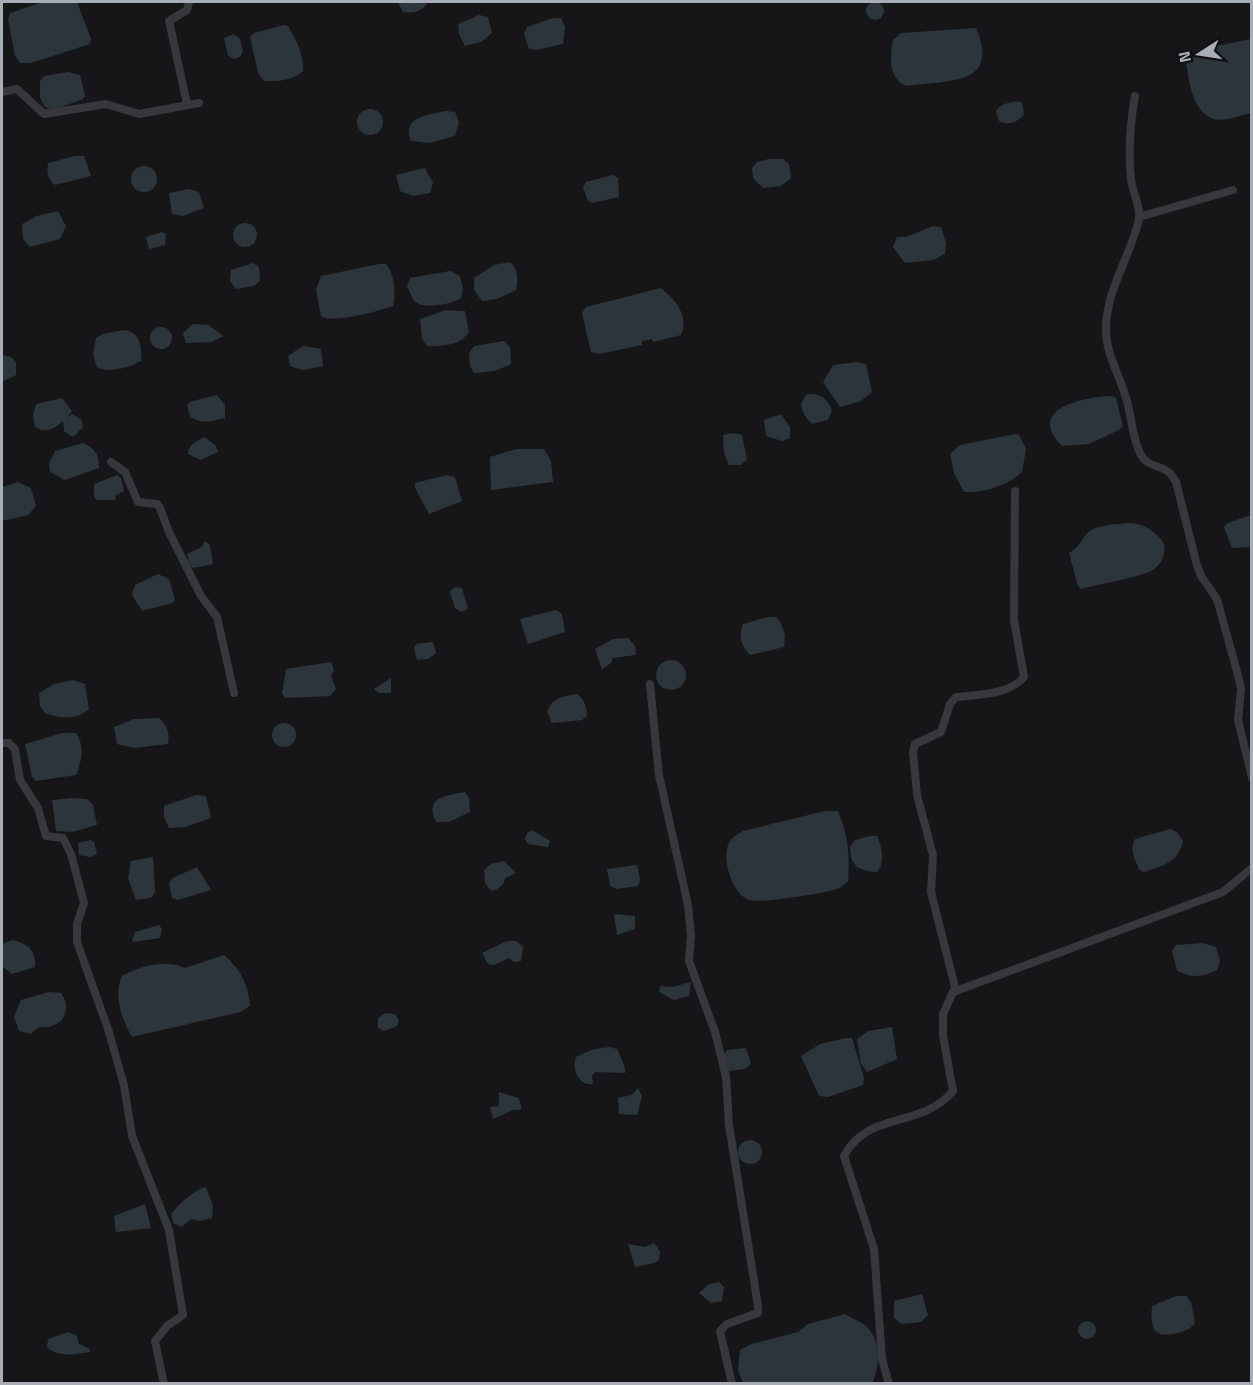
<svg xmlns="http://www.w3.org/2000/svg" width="1253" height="1385" font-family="'Titillium Web',sans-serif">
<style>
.water{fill:#2c353c}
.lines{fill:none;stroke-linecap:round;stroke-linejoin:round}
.street{stroke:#37383d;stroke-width:8}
</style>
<rect width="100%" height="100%" fill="#161618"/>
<g class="water">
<path d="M 43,2 L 77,2 L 91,39 L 90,44 L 31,63 L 20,63 L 15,56 L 8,19 L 10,13 Z"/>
<path d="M 398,2 L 428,2 C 423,11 413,14 403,12 Z"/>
<circle cx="875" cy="11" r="9"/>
<path d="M 479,15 L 488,17 L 492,33 L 481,42 L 465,46 L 459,34 L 458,24 Z"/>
<path d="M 553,18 L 561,18 L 565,27 L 563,44 L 536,50 L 529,49 L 524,34 L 527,27 Z"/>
<path d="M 284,25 L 288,26 C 296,39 304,55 303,71 C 293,80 278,82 264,81 L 258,73 L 250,37 L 254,33 Z"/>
<path d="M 976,28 C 1001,87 947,80 906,86 C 888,78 890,57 893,40 L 901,33 Z"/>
<path d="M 234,34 L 240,39 L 243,51 L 240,57 L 234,59 L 228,55 L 224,38 Z"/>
<path d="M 1251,39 L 1251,113 C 1241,115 1224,122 1214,119 C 1192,112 1189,81 1186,62 L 1197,50 Z"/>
<path d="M 68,72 L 80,75 L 85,96 L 83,99 L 53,110 L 45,107 L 40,98 L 40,81 L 44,76 Z"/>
<path d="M 1022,102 L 1024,114 C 1019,122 1007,126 999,121 L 996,111 C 1001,103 1013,101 1022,102 Z"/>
<circle cx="370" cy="122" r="13"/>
<path d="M 445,111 L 455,112 L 459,123 L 455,136 L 430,143 L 411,141 C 401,117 428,115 445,111 Z"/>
<path d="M 75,156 L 84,156 L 91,176 L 55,185 C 47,179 47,171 48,163 Z"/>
<path d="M 769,159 L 783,159 L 789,164 L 791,178 L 781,186 L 763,188 L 753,178 L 752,168 L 757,162 Z"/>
<circle cx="144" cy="179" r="13"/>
<path d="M 425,168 L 433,183 L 430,193 L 413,196 L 400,191 L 396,175 Z"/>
<path d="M 613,175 L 618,178 L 619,197 L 592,203 L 588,201 L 583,187 L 586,182 Z"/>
<path d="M 189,189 L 199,192 L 204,208 L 183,216 L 172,214 L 169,193 Z"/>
<path d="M 58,211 L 66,226 L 60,239 L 30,247 L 23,239 L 22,224 L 37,216 Z"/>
<circle cx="245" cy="235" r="12"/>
<path d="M 933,226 L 941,227 L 946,243 L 945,254 L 933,260 L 905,263 L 893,247 L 897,237 L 906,237 Z"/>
<path d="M 162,232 L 166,234 L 165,245 L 149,249 L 146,237 Z"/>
<path d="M 510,262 C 518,269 518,280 516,290 L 497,299 L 482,301 L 474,290 L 474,278 L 494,265 Z"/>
<path d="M 253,263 L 259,267 L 260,281 L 254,286 L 236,289 L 230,281 L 231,270 Z"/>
<path d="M 379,264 L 386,264 C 395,275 396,293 393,306 C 379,311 332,324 321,316 L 316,290 L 321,276 Z"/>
<path d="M 450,271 L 460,276 L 463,288 L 461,298 C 452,304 428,309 417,303 C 412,300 410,292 407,286 L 410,278 Z"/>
<path d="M 661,288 C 675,299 690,317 681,335 L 653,342 L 652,339 L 642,341 L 642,345 L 599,354 L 591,352 L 582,313 L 586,307 Z"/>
<path d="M 446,310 L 465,311 L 469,332 C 460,346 443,346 427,346 L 422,339 L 420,319 Z"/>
<path d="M 193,324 L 209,325 L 223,336 L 212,342 L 186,343 L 183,333 Z"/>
<circle cx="161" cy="338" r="11"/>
<path d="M 125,330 C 140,332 142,347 141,361 C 129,367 110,374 97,367 L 93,355 L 96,338 L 103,334 Z"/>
<path d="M 504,341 L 510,347 L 511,364 L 495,371 L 474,373 L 470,366 L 469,353 L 474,346 Z"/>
<path d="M 303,346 L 321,349 L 323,366 L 303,370 L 290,366 L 288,356 Z"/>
<path d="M 2,355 L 11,357 L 16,362 L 16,375 L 2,382 Z"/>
<path d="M 857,362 L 866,364 L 872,392 L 861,401 L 840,407 L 823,382 L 833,365 Z"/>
<path d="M 807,394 C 822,394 825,397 832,410 L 828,420 L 812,424 C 805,417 802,412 801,403 Z"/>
<path d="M 217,395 L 225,405 L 225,418 C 213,421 199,425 190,416 L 187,406 L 189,402 Z"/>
<path d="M 1111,396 L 1116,398 L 1123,426 L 1119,430 L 1089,444 L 1062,446 C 1025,409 1083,397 1111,396 Z"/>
<path d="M 62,398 L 72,411 L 67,418 L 72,414 L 82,420 L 83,427 L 73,437 L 64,431 L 63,421 C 54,429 46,434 35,427 L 33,415 L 36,404 Z"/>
<path d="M 781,414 L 790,427 L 790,438 L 782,441 L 766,436 L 764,420 Z"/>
<path d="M 733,433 L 742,435 L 747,459 L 741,465 L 729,465 L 724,453 L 723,435 Z"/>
<path d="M 1015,434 L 1019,435 L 1026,449 L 1022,472 C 1008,485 984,493 964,492 L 954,473 L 950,454 L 960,445 Z"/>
<path d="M 205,437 L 216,446 L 218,452 L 201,460 L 188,454 C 188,444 197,441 205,437 Z"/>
<path d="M 83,443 C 96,449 99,455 99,468 L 65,480 L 50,472 L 49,464 L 55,451 Z"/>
<path d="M 516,449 L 544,449 L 551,461 L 553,482 L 491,490 L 490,457 Z"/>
<path d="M 117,475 L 121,478 L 124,491 L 116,495 L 115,500 L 97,500 L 94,496 L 94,484 Z"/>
<path d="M 447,475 L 455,477 L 462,501 L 429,514 L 415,488 L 415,483 Z"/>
<path d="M 18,482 L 31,488 L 36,506 L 28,515 L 2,521 L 2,487 Z"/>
<path d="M 1251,515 L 1251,547 L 1232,548 L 1224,527 L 1228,523 Z"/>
<path d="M 1127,523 C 1142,523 1149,527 1160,538 C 1170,548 1162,567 1149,572 C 1128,580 1103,583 1081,589 L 1078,586 L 1069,553 C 1080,546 1077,546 1085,536 C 1093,524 1114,525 1127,523 Z"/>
<path d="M 205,541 L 210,545 L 213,564 L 193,568 L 189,564 L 187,554 L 202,547 Z"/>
<path d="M 158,574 L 169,579 L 175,600 L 172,603 L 142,611 L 132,595 L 135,585 Z"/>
<path d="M 455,587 L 462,588 L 468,609 L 461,612 L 455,608 L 450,592 Z"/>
<path d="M 556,610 L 562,614 L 565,632 L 528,644 L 520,619 Z"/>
<path d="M 768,617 L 776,617 L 781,623 L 785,635 L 784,647 L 750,655 C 741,645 738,637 743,624 Z"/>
<path d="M 628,638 L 635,646 L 636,655 L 612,658 L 612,662 L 602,670 L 595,649 L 613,639 Z"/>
<path d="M 433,642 L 436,653 L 428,659 L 417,660 L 414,648 L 416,644 Z"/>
<circle cx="671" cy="675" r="15"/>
<path d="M 331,662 L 334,670 L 331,676 L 336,689 L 330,696 L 285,698 L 282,693 L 286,669 Z"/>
<path d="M 391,678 L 391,693 L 379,693 L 374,689 Z"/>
<path d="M 73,680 L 85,684 L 89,709 C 78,720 58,719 45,713 L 40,706 L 39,693 L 54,684 Z"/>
<path d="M 577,694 C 584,698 587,708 587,716 L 582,720 L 552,723 L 547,712 C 552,698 562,696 577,694 Z"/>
<path d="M 159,718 C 167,725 170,733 168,744 L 134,748 L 117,744 L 114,727 L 134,719 Z"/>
<circle cx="284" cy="735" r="12"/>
<path d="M 62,733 L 76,733 C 85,746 82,760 76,775 L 36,781 L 32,777 L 25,744 Z"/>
<path d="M 465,792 L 469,798 L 470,812 L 449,822 L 436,822 C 424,796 446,796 465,792 Z"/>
<path d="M 196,795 L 206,796 L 211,818 L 185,827 L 169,828 L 164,817 L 164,806 Z"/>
<path d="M 72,798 L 87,799 L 93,805 L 97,825 L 72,832 L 56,831 L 52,800 Z"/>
<path d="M 825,811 L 838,811 C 848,834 850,857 848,881 C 845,884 841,888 837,889 C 826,893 758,904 749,900 C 732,894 721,858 729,843 C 732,837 738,834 743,831 Z"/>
<path d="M 1170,829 L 1177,832 L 1183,841 C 1178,863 1164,865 1144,872 L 1139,869 C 1135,859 1129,850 1135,839 Z"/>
<path d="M 532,830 L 550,841 L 548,847 L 528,844 L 525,839 L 527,833 Z"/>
<path d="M 869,836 L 877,836 C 882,847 885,863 877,872 C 857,871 850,865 850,846 L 855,840 Z"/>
<path d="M 90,840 L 94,842 L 97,854 L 90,857 L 79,855 L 78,843 Z"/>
<path d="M 153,857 L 155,892 L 151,898 L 136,900 L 128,878 L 131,861 Z"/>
<path d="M 504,861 L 516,873 L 505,878 C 504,886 499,889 491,891 L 485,883 L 484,870 L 491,864 Z"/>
<path d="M 637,865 L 640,880 L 638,886 L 617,889 L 610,886 L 607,869 Z"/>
<path d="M 197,867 L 211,890 L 178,900 L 172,898 L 169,883 L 173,878 Z"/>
<path d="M 614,914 L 635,916 L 635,929 L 617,935 Z"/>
<path d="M 159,925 L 162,929 L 160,938 L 132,942 L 135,932 Z"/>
<path d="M 12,940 C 27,943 36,950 35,967 L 12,974 L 2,966 L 2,944 Z"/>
<path d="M 507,941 L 516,941 L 523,947 L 521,961 L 514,962 L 509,958 L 494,965 L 488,964 L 482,953 Z"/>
<path d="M 1203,943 L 1216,947 L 1220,961 L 1217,970 C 1203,977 1190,979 1177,970 L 1172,951 L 1176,945 Z"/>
<path d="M 224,955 C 241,970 248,984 250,1006 L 240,1012 L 132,1037 C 122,1020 113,995 122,976 C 141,966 165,959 185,968 Z"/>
<path d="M 691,982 L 689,996 L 674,1000 L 659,992 L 660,986 L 672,987 Z"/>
<path d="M 49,992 L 61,993 C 71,1006 66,1024 48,1027 C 45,1028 41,1026 38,1028 C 35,1029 34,1032 31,1034 L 19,1031 L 14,1017 L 21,1000 Z"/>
<path d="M 385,1013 L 395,1014 L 399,1020 L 397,1026 L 384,1031 L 378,1028 L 378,1018 Z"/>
<path d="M 892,1027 L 897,1059 L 867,1072 L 861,1064 L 857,1039 L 868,1031 Z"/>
<path d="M 846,1038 L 852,1038 L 864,1078 L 863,1085 L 828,1097 L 819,1096 L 801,1056 L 820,1044 Z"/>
<path d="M 609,1047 L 617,1049 L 625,1067 L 625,1073 L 596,1072 L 592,1075 L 593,1084 C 579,1086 571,1069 576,1057 L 591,1050 Z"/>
<path d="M 746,1048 L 751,1063 L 745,1069 L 728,1071 L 724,1054 L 727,1050 Z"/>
<path d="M 638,1088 L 642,1096 L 637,1115 L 619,1114 L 618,1098 L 632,1095 Z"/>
<path d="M 499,1092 L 518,1098 L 522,1107 L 520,1110 L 513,1110 L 493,1119 L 490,1107 L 499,1106 Z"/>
<circle cx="750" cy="1152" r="12"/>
<path d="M 206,1187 L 213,1206 L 212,1218 L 199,1221 L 191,1219 L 182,1227 L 173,1223 L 171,1214 C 179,1204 194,1190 206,1187 Z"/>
<path d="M 145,1204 L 151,1228 L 116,1232 L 114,1216 Z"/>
<path d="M 654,1243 L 660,1251 L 659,1260 L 654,1263 L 635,1267 L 628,1244 L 645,1247 Z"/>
<path d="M 719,1282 L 724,1287 L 722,1301 L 711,1303 L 699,1293 L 709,1284 Z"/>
<path d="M 922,1294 L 928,1315 L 921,1322 L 902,1324 L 894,1318 L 894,1301 Z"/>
<path d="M 1176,1296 L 1186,1296 L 1191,1302 L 1195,1323 C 1191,1329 1185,1331 1178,1333 C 1153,1339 1150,1328 1152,1306 Z"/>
<path d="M 845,1314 C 851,1318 860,1321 866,1326 C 881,1339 880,1368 872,1383 L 743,1383 L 738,1370 L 740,1350 L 751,1344 L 798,1332 L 808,1324 Z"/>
<circle cx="1087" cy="1330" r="9"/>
<path d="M 68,1332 L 77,1336 L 79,1344 L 90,1349 L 90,1352 C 76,1354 58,1358 47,1347 L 48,1339 Z"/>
</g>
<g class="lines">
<g class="street">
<path d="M 2,92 L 17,89 L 44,114 L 106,104 L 139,114 L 199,103"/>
<path d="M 1135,96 C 1130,124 1128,151 1131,179 C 1132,192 1141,205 1139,219 C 1130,260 1100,298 1107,342 C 1110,361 1121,379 1126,398 C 1132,416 1132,439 1141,455 C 1148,467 1157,464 1167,471 C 1170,472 1174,479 1176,482 L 1196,562 L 1201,576 L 1217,599 L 1239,679 L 1241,689 L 1238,720 L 1252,778"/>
<path d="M 187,104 L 169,21 L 187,10 L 189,2"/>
<path d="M 1139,217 L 1233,190"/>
<path d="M 111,462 L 125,472 L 138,502 L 157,504 L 160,508 L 169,532 L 201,596 L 217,617 L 234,693"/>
<path d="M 650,684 L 659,775 L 688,905 L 691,936 L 689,961 L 715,1032 L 726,1077 L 729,1125 L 758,1306 L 758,1313 L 727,1324 L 720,1331 L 732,1384"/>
<path d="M 2,743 L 9,743 L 15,749 L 20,780 L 38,808 L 46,836 L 63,838 L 71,854 L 84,903 L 77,924 L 77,942 L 108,1029 L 124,1085 L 132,1136 L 169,1230 L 183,1315 L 167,1326 L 155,1341 L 164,1384"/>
<path d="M 956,991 L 931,892 L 933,855 L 917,795 L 913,751 L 915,744 L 941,732 L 950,704 L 956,697 C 977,695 1009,695 1024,677 L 1014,620 L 1015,491"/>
<path d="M 889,1384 L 882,1359 L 874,1249 L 844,1156 C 868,1110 920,1130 953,1091 L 943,1036 L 943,1014 L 953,992 L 1223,892 L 1252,868"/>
</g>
</g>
<rect width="1253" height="1385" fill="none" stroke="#a8adb8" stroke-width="6"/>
<g transform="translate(1199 54) rotate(258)" stroke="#111113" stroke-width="4.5" paint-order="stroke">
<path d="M0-4.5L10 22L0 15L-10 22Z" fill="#a8adb8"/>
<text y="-9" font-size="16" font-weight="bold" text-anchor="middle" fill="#a8adb8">N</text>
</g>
</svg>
